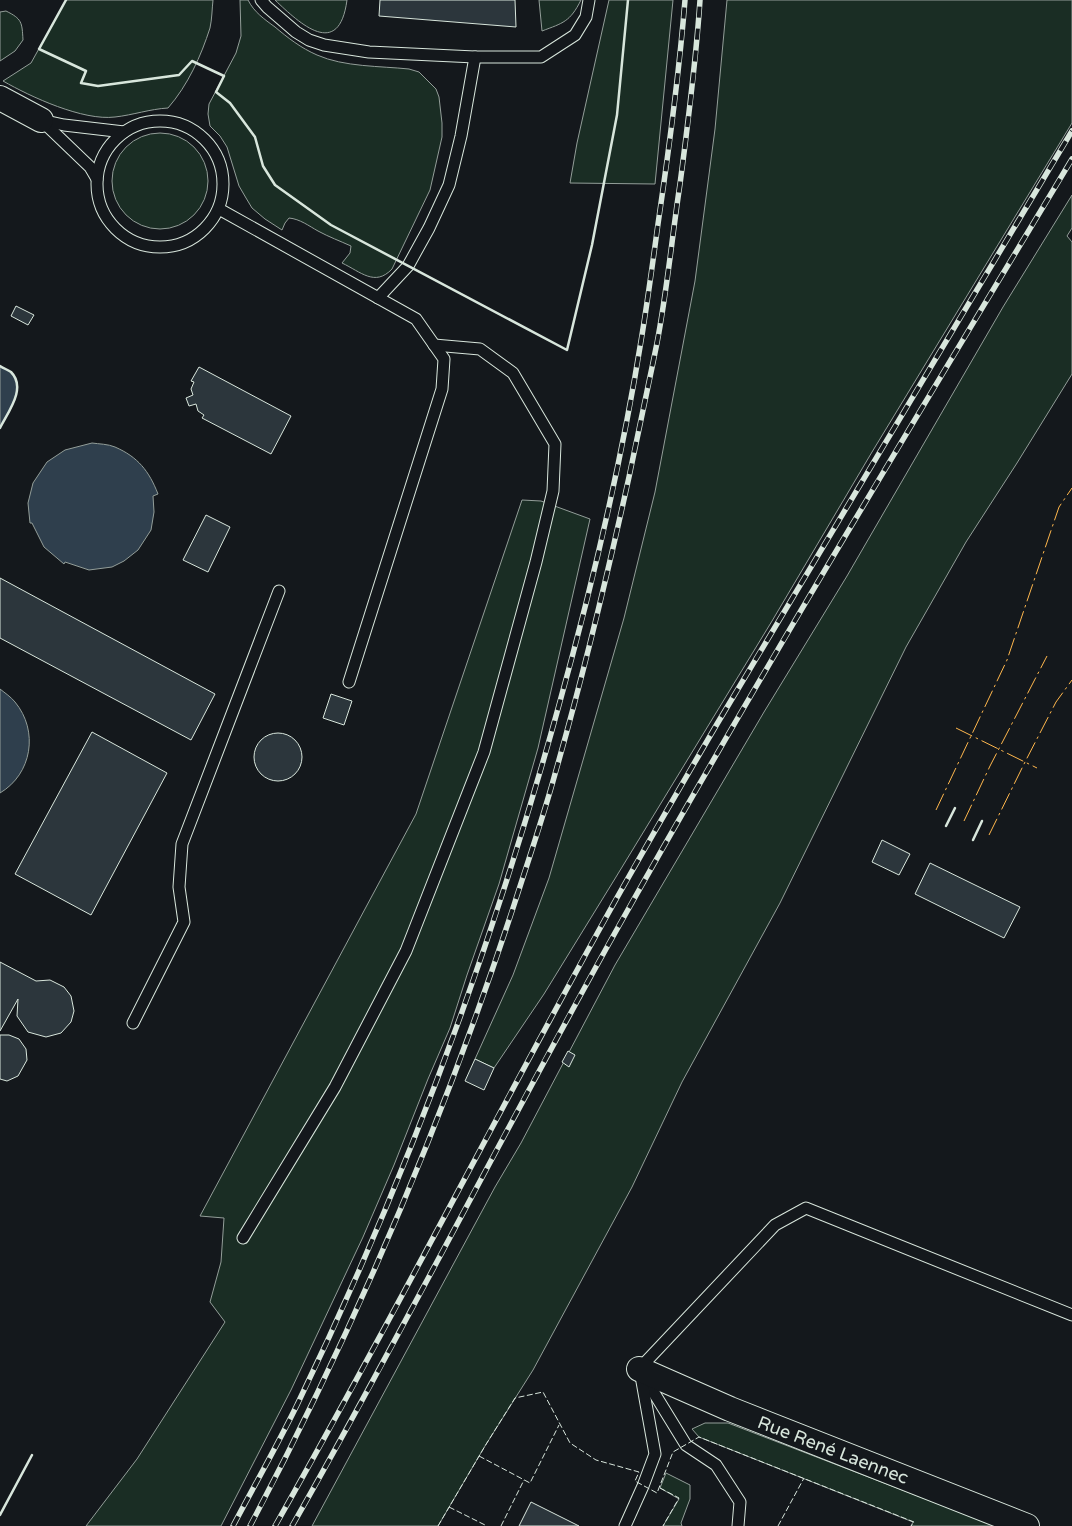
<svg xmlns="http://www.w3.org/2000/svg" width="1072" height="1526" font-family="'Varela Round',sans-serif">
<style>
.green{fill:#1a2d24;stroke:#939e99}
.water{fill:#2f3f4d;stroke:#939e99}
.building{fill:#2c363c;stroke:#d8e6dc}
.lines{fill:none;stroke-linecap:round;stroke-linejoin:round}
.service-casing{stroke:#d8e6dc;stroke-width:13}
.minor-casing{stroke:#d8e6dc;stroke-width:26}
.service{stroke:#14181c;stroke-width:11}
.minor{stroke:#14181c;stroke-width:24}
.rail-casing{stroke:#d8e6dc;stroke-width:5.5}
.rail{stroke:#14181c;stroke-width:4;stroke-dasharray:11;stroke-linecap:butt}
.fence{stroke:#d8e6dc;stroke-width:1;stroke-dasharray:6 2.5;stroke-linecap:butt}
.wall{stroke:#d8e6dc;stroke-width:2.5}
.power{stroke:#ffb74d;stroke-width:1;stroke-dasharray:18 4 2.5 4;stroke-linecap:butt}
.labels{text-anchor:middle;dominant-baseline:central;stroke-width:4;stroke-linejoin:round;paint-order:stroke}
.street-label{font-size:18px;fill:#d8e6dc;stroke:#14181c}
</style>
<rect width="100%" height="100%" fill="#14181c"/>
<g class="green">
<path d="M 66,0 L 213,0 C 212,9 212,19 210,28 C 201,56 188,85 168,108 C 150,109 133,115 115,117 C 83,121 31,97 3,81 L 31,63 Z"/>
<path d="M 240,0 L 248,0 C 254,12 264,19 275,27 C 288,38 301,48 317,55 C 344,67 380,66 409,69 L 419,72 L 436,89 L 439,97 L 442,123 L 442,137 L 430,190 L 392,269 C 375,287 361,272 342,263 L 350,253 L 351,246 C 340,241 329,237 318,231 C 309,226 300,219 289,218 L 285,223 L 282,230 L 265,219 L 252,208 L 246,198 L 239,186 L 227,147 L 220,136 L 210,126 L 208,114 L 209,104 L 236,53 L 241,36 Z"/>
<path d="M 275,0 L 347,0 C 339,60 300,24 275,0 Z"/>
<path d="M 539,0 L 581,0 C 570,22 563,23 542,31 Z"/>
<path d="M 609,0 L 673,0 L 655,184 L 570,183 L 577,143 Z"/>
<path d="M 727,0 L 1072,0 L 1072,123 L 872,452 L 772,621 L 616,877 L 544,994 L 494,1068 L 475,1059 L 513,975 L 549,878 L 624,618 L 655,492 L 695,281 L 715,129 Z"/>
<path d="M 6,11 C 22,19 22,22 23,40 L 15,51 L 0,61 L 0,12 Z"/>
<circle cx="160" cy="181" r="48"/>
<path d="M 1072,195 L 1072,228 L 1067,236 L 1072,242 L 1072,374 L 1017,463 L 966,542 L 906,647 L 780,903 L 682,1082 L 632,1187 L 533,1370 L 485,1446 L 438,1526 L 312,1526 L 495,1187 L 521,1143 L 615,965 L 764,712 L 847,576 L 1003,307 Z"/>
<path d="M 522,500 L 541,501 L 590,519 L 538,748 L 499,884 L 467,975 L 450,1028 L 428,1079 L 394,1165 L 363,1237 L 291,1390 L 221,1526 L 86,1526 L 137,1459 L 225,1322 L 210,1302 L 221,1262 L 224,1218 L 200,1216 L 416,814 Z"/>
<path d="M 705,1423 L 728,1423 L 996,1526 L 911,1526 L 913,1522 L 699,1437 L 692,1429 Z"/>
<path d="M 666,1473 L 690,1485 L 690,1499 L 681,1523 L 682,1526 L 663,1526 L 679,1499 L 660,1488 Z"/>
</g>
<g class="water">
<path d="M 0,366 C 3,368 8,370 11,372 C 27,388 8,412 0,428 Z"/>
<path d="M 92,443 C 99,444 108,444 115,447 C 138,457 149,471 158,494 L 153,496 L 154,512 L 151,530 L 138,550 L 124,561 L 112,567 L 89,570 L 65,562 L 64,564 L 44,547 L 32,523 L 30,523 L 28,503 L 33,483 L 47,462 L 65,450 Z"/>
<path d="M 0,689 C 5,693 11,697 15,702 C 39,731 32,774 0,793 Z"/>
</g>
<g class="building">
<path d="M 380,0 L 515,0 L 516,27 L 379,16 Z"/>
<path d="M 16,306 L 34,315 L 28,325 L 11,316 Z"/>
<path d="M 199,367 L 291,416 L 271,454 L 202,418 L 204,415 L 198,411 L 196,404 L 189,406 L 186,398 L 193,395 L 191,389 L 194,382 L 191,381 Z"/>
<path d="M 206,515 L 230,527 L 208,572 L 183,560 Z"/>
<path d="M 0,578 L 215,694 L 191,740 L 0,638 Z"/>
<path d="M 331,694 L 352,701 L 344,725 L 323,718 Z"/>
<path d="M 92,732 L 167,773 L 91,915 L 15,874 Z"/>
<circle cx="278" cy="757" r="24"/>
<path d="M 882,840 L 910,854 L 899,875 L 872,862 Z"/>
<path d="M 930,863 L 1020,907 L 1004,938 L 915,894 Z"/>
<path d="M 0,962 L 36,981 L 50,980 L 64,987 L 71,996 L 74,1011 L 71,1022 L 61,1033 L 46,1037 L 28,1032 L 17,1016 L 18,999 L 0,1031 Z"/>
<path d="M 0,1035 L 9,1035 L 19,1039 L 26,1049 L 27,1060 L 18,1076 L 7,1081 L 0,1079 Z"/>
<path d="M 568,1051 L 575,1055 L 569,1067 L 562,1062 Z"/>
<path d="M 475,1059 L 494,1068 L 484,1090 L 465,1081 Z"/>
<path d="M 531,1502 L 579,1526 L 519,1526 Z"/>
</g>
<g class="lines">
<g class="service-casing">
<g id="service">
<path d="M 261,0 L 267,7 L 296,32 L 309,40 L 324,45 L 369,52 L 475,57 L 541,57 L 575,35 L 586,17 L 589,0"/>
<path d="M 41,120 L 64,125 L 124,132"/>
<path d="M 41,120 L 90,167 L 97,179"/>
<circle cx="160" cy="184" r="63"/>
<path d="M 219,209 L 416,319 L 444,359 L 442,389 L 349,682"/>
<path d="M 378,298 L 408,266 L 429,228 L 449,185 L 461,136 L 475,57"/>
<path d="M 133,1023 L 184,922 L 179,887 L 182,844 L 279,591"/>
<path d="M 243,1238 L 335,1087 L 406,951 L 484,752 L 536,562 L 553,491 L 555,444 L 513,373 L 480,349 L 434,345"/>
<path d="M 639,1369 L 775,1225 L 806,1208 L 1072,1315"/>
<path d="M 643,1375 L 686,1445 L 716,1465 L 740,1502 L 738,1526"/>
<path d="M 625,1526 L 643,1486 L 655,1454 L 641,1376"/>
</g>
</g>
<g class="minor-casing">
<g id="minor">
<path d="M 0,98 L 41,120"/>
<path d="M 639,1369 L 730,1409 L 1027,1526"/>
</g>
</g>
<use href="#service" class="service"/>
<use href="#minor" class="minor"/>
<g class="rail-casing">
<g id="rail">
<path d="M 233,1526 C 254,1486 277,1446 297,1405 C 406,1180 493,945 559,705 C 593,583 622,460 642,335 C 648,298 653,261 658,224 C 669,149 679,75 685,0"/>
<path d="M 250,1526 C 356,1326 444,1119 514,905 C 528,861 543,818 555,774 C 583,676 607,577 629,477 C 638,433 648,388 657,343 C 667,291 672,237 680,184 C 688,123 696,62 700,0"/>
<path d="M 275,1526 C 390,1324 496,1116 609,912 C 644,849 681,786 717,724 L 1072,131"/>
<path d="M 292,1526 C 407,1325 511,1117 625,915 C 768,660 921,410 1072,159"/>
</g>
</g>
<use href="#rail" class="rail"/>
<g class="fence">
<path d="M 479,1456 L 530,1483 L 559,1425"/>
<path d="M 660,1488 L 679,1498 L 663,1526"/>
<path d="M 449,1507 L 487,1526"/>
<path d="M 438,1526 L 485,1446 L 515,1398 L 543,1392 L 570,1443 L 596,1460 L 639,1472 L 635,1481 L 657,1493 L 673,1452 L 699,1437 L 914,1522 L 911,1526"/>
<path d="M 501,1526 L 524,1480"/>
<path d="M 778,1526 L 804,1478"/>
</g>
<g class="wall">
<path d="M 66,0 L 39,49 L 86,71 L 81,83 L 98,86 L 179,75 L 192,61 L 224,76 L 216,92 L 230,103 L 255,137 L 263,166 L 275,185 L 331,225 L 567,350 L 592,245 L 617,115 L 628,0"/>
<path d="M 0,366 C 3,368 8,370 11,372 C 27,388 8,412 0,428"/>
<path d="M 946,826 L 955,808"/>
<path d="M 973,840 L 982,821"/>
<path d="M 0,1515 L 32,1455"/>
</g>
<g class="power">
<path d="M 956,728 L 1037,768"/>
<path d="M 936,810 L 1007,660 L 1059,507 L 1072,488"/>
<path d="M 964,821 L 990,766 L 1047,656"/>
<path d="M 989,835 L 1025,762 L 1056,702 L 1072,680"/>
</g>
</g>
<g class="labels">
<g class="street-label">
<text transform="translate(833 1450) rotate(21)">Rue René Laennec</text>
</g>
</g>
</svg>
